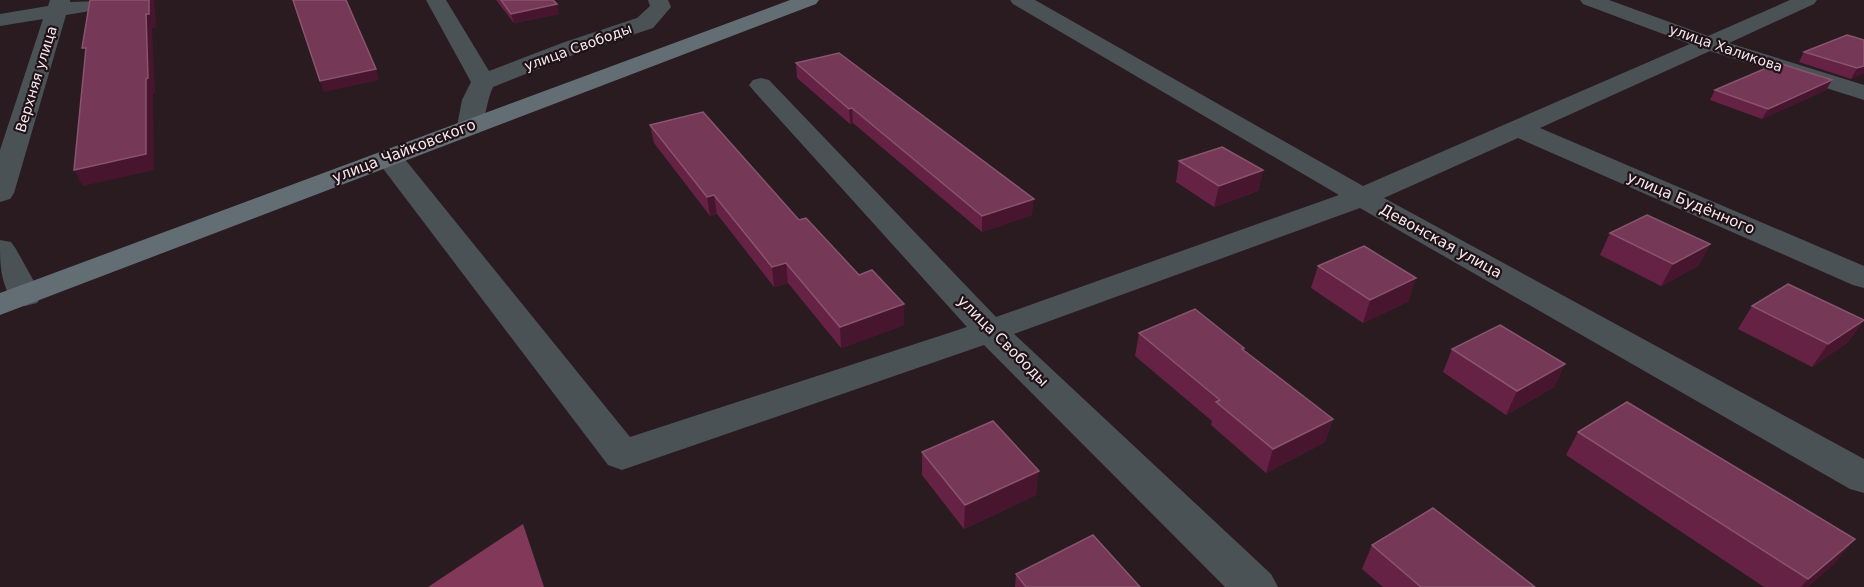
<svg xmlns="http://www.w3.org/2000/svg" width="1864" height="587" font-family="'DejaVu Sans',sans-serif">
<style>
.forest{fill:#823858}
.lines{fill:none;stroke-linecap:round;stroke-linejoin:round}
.street{fill:#4b5256;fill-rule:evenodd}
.secondary{fill:#636d74;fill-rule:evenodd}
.wall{fill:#624}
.shaded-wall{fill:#47162e}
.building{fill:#753856;stroke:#89546e;stroke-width:1.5}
.labels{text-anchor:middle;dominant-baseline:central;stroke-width:4.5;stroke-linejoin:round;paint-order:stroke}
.far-street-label{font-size:14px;fill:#f4eaed;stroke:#201217}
.street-label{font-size:15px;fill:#f4eaed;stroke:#201217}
</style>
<rect width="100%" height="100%" fill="#2a1b21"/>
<path class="forest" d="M 523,524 L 544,587 L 428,587 Z"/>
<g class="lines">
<g class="street">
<path d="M 50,0 L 70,0 L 70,2 L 130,0 L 127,4 L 120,6 L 66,15 L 14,193 L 10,199 L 0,202 L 0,150 L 43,19 L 0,26 L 0,14 L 48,6 Z"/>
<path d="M 426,0 L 446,0 L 489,71 L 562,43 L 637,18 L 650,6 L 648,0 L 668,0 L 671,7 L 653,28 L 578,53 L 493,87 C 486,101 486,121 479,131 L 470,134 L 461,131 L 457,126 L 462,100 L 471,82 Z"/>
<path d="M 1010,0 L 1035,0 L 1363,186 L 1690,44 L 1583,4 L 1580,0 L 1609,0 L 1708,36 L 1790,0 L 1817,0 L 1814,4 L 1729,43 L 1864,85 L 1864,100 L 1710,51 L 1540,128 L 1864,266 L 1864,288 L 1853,285 L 1518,138 L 1384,198 L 1864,459 L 1864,493 L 1850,489 L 1360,208 L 1014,334 L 1271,574 L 1278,587 L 1225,587 L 984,345 L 622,470 L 608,465 L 375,158 L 379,152 L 389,150 L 399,152 L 630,437 L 967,327 L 753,90 L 749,85 L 753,80 L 761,78 L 769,80 L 996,317 L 1339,195 L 1013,4 Z"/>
<path d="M 0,240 L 11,242 L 16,249 L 42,296 L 37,303 L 25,306 L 13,303 C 0,280 0,266 0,240 Z"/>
</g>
<path class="secondary" d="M 790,0 L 819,0 L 816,4 L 0,315 L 0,293 Z"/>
</g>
<g class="wall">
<path d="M 496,0 L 553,0 L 559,14 L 514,23 Z"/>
<path d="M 1864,40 L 1864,73 L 1851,79 L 1799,62 L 1804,52 Z"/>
<path d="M 796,63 L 1032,215 L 982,232 L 853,123 L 850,124 L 797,78 Z"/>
<path d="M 1832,80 L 1826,90 L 1762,119 L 1710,100 L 1715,90 Z"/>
<path d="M 650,125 L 799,220 L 904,325 L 841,348 L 788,283 L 774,287 L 717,214 L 710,216 L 654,143 Z"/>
<path d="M 1179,161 L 1263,170 L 1258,191 L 1214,207 L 1176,182 Z"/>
<path d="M 1610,233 L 1710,244 L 1698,266 L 1661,286 L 1600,255 Z"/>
<path d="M 1318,266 L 1409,301 L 1363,323 L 1311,288 Z"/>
<path d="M 1752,306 L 1864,320 L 1848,342 L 1812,367 L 1738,329 Z"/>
<path d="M 1139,333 L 1333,419 L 1325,442 L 1266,473 L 1211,425 L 1212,421 L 1135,356 Z"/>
<path d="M 1452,349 L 1565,364 L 1554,387 L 1506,415 L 1443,372 Z"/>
<path d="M 1578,432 L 1835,563 L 1807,587 L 1764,587 L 1566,455 Z"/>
<path d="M 922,452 L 1036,495 L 964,529 L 922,475 Z"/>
<path d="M 1372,545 L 1535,587 L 1383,587 L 1362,569 Z"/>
<path d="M 1016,574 L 1140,587 L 1015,587 Z"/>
</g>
<g class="shaded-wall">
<path d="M 149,0 L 154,0 L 156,27 L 152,28 L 155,93 L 153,93 L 154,170 L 83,186 L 74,170 L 146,14 Z"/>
<path d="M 557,4 L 559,14 L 514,23 L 511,14 Z"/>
<path d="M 1864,66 L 1864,73 L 1851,79 L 1857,68 Z"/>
<path d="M 376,69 L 379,80 L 324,92 L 320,81 Z"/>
<path d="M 1832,80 L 1826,90 L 1762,119 L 1768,109 Z"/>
<path d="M 852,108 L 853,123 L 850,124 L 849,109 Z"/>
<path d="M 1263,170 L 1258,191 L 1214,207 L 1219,186 Z"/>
<path d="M 714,195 L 717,214 L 710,216 L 707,197 Z"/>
<path d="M 1034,199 L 1032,215 L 982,232 L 982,216 Z"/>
<path d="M 1710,244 L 1698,266 L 1661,286 L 1673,264 Z"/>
<path d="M 786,263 L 788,283 L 774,287 L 772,267 Z"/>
<path d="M 1416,278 L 1409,301 L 1363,323 L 1370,300 Z"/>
<path d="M 904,304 L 904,325 L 841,348 L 840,327 Z"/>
<path d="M 1864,320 L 1848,342 L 1812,367 L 1828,344 Z"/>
<path d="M 1565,364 L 1554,387 L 1506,415 L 1517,391 Z"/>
<path d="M 1333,419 L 1325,442 L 1266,473 L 1273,449 Z"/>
<path d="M 1039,471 L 1036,495 L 964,529 L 965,505 Z"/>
<path d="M 1855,539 L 1835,563 L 1807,587 L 1801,587 L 1808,579 Z"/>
</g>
<g class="building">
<path d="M 90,0 L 149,0 L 149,14 L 146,14 L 148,78 L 146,79 L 146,154 L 74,170 L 86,48 L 82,48 Z"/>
<path d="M 293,0 L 346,0 L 376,69 L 320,81 Z"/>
<path d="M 501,0 L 553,0 L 557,4 L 511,14 Z"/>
<path d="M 1847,35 L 1864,40 L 1864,66 L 1857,68 L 1804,52 Z"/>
<path d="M 839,53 L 1034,199 L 982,216 L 852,108 L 849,109 L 796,63 Z"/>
<path d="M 1778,63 L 1832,80 L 1768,109 L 1715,90 Z"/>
<path d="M 703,112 L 799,220 L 806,218 L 859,275 L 872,270 L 904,304 L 840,327 L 786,263 L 772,267 L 714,195 L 707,197 L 650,125 Z"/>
<path d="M 1222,147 L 1263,170 L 1219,186 L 1179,161 Z"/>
<path d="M 1647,215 L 1710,244 L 1673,264 L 1610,233 Z"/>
<path d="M 1364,246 L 1416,278 L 1370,300 L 1318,266 Z"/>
<path d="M 1788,284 L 1864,320 L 1828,344 L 1752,306 Z"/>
<path d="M 1195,309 L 1244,348 L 1242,349 L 1333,419 L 1273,449 L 1216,402 L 1220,400 L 1139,333 Z"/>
<path d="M 1500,325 L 1565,364 L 1517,391 L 1452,349 Z"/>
<path d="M 1627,402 L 1855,539 L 1808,579 L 1578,432 Z"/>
<path d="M 993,421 L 1039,471 L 965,505 L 922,452 Z"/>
<path d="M 1433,508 L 1535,587 L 1421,587 L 1372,545 Z"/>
<path d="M 1093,535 L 1140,587 L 1026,587 L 1016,574 Z"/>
</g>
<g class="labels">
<g class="far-street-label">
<text transform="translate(578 47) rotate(-20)">улица Свободы</text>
<text transform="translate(1726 48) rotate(19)">улица Халикова</text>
<text transform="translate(36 79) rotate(-73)">Верхняя улица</text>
</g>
<g class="street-label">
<text transform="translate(404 151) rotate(-21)">улица Чайковского</text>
<text transform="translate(1691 203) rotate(23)">улица Будённого</text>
<text transform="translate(1441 241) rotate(29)">Девонская улица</text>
<text transform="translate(1003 341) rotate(45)">улица Свободы</text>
</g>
</g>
</svg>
